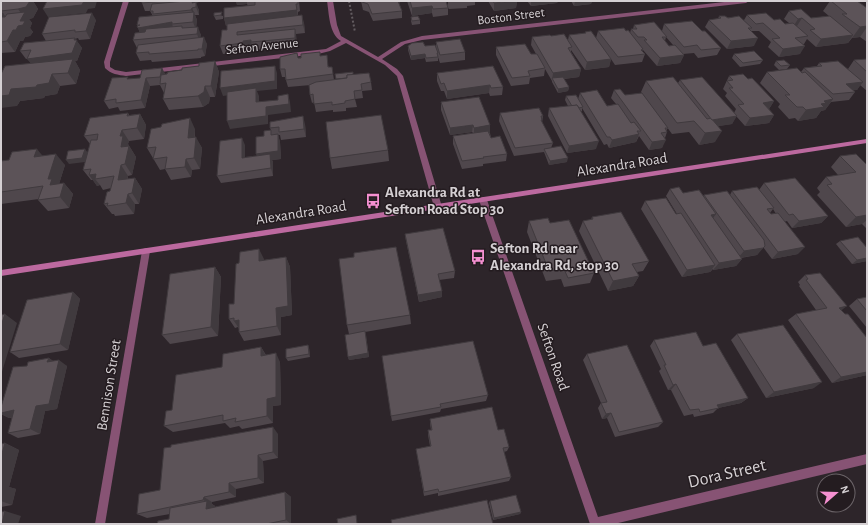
<svg xmlns="http://www.w3.org/2000/svg" width="868" height="525" font-family="'Alegreya Sans',sans-serif">
<style>
.lines{fill:none;stroke-linecap:round;stroke-linejoin:round}
.path{stroke:#635c60;stroke-width:2;stroke-dasharray:2 2;stroke-linecap:butt}
.street{fill:#875374;fill-rule:evenodd}
.secondary{fill:#bc699f;fill-rule:evenodd}
.wall{fill:#4f474c;fill-rule:evenodd}
.shaded-wall{fill:#403a3e}
.building{fill:#5c5358;stroke:#403a3e}
.labels{text-anchor:middle;dominant-baseline:central;stroke-width:3;stroke-linejoin:round;paint-order:stroke}
.far-street-label{font-size:13px;fill:#d5d0d3;stroke:#241c20}
.street-label{font-size:15px;fill:#d5d0d3;stroke:#241c20}
.poi-label{font-size:15px;font-weight:bold;fill:#d5d0d3;stroke:#241c20;text-anchor:start}
.near-street-label{font-size:18px;fill:#d5d0d3;stroke:#241c20}
</style>
<rect width="100%" height="100%" fill="#2d252a"/>
<g class="lines">
<path class="path" d="M 349,1 L 355,32"/>
<g class="street">
<path d="M 123,1 L 129,1 L 110,62 L 110,67 L 115,70 L 126,72 L 326,49 L 341,41 C 329,34 329,13 327,1 L 333,1 L 337,25 L 341,36 L 378,57 L 401,42 L 422,36 L 733,1 L 749,1 L 746,3 L 422,40 L 405,44 L 382,59 L 397,69 L 403,76 L 442,207 L 438,210 L 434,207 L 397,76 L 385,65 L 346,43 L 330,51 L 318,54 L 126,76 C 118,75 111,74 105,68 L 104,62 Z"/>
<path d="M 483,197 L 487,200 L 598,517 L 867,454 L 867,464 L 614,524 L 590,524 L 479,200 Z"/>
<path d="M 146,248 L 149,249 L 150,251 L 105,524 L 95,524 L 142,251 L 143,249 Z"/>
</g>
<path class="secondary" d="M 867,139 L 867,143 L 1,276 L 1,270 Z"/>
</g>
<g class="wall">
<path d="M 1,1 L 33,1 L 38,9 L 33,18 L 29,19 L 32,23 L 30,28 L 33,32 L 30,36 L 25,37 L 23,41 L 20,41 L 15,52 L 1,53 Z"/>
<path d="M 142,1 L 199,1 L 199,2 L 194,3 L 199,10 L 199,15 L 195,15 L 197,20 L 196,27 L 201,35 L 200,37 L 207,44 L 205,56 L 201,57 L 201,58 L 152,62 L 151,60 L 140,61 L 136,53 L 137,48 L 133,40 L 140,33 L 137,25 L 153,16 L 150,11 L 145,11 L 142,3 Z"/>
<path d="M 236,1 L 299,1 L 300,11 L 298,12 L 298,15 L 304,23 L 305,33 L 296,34 L 297,46 L 254,50 L 253,48 L 246,48 L 246,51 L 223,54 L 220,46 L 227,30 L 227,25 L 226,26 L 224,18 L 248,6 L 247,4 L 237,5 Z"/>
<path d="M 361,1 L 400,1 L 399,4 L 402,11 L 402,18 L 373,21 L 369,12 L 363,10 Z"/>
<path d="M 407,1 L 446,1 L 448,6 L 448,1 L 475,1 L 475,5 L 467,6 L 467,8 L 449,9 L 448,8 L 448,15 L 433,17 L 432,13 L 412,16 Z"/>
<path d="M 488,1 L 517,1 L 516,8 L 494,11 Z"/>
<path d="M 527,1 L 558,1 L 557,3 L 531,6 Z"/>
<path d="M 571,1 L 592,1 L 591,4 L 574,6 Z"/>
<path d="M 830,1 L 857,1 L 867,8 L 867,42 L 860,37 L 852,38 L 848,43 L 816,47 L 807,39 L 804,44 L 802,44 L 800,54 L 779,57 L 768,47 L 771,42 L 759,31 L 751,31 L 754,46 L 727,49 L 705,27 L 709,20 L 718,19 L 719,16 L 744,20 L 747,15 L 774,20 L 785,24 L 789,23 L 784,19 L 789,11 L 811,18 L 829,16 L 823,11 Z"/>
<path d="M 214,13 L 223,16 L 223,19 L 216,20 L 214,16 Z"/>
<path d="M 411,17 L 420,20 L 420,24 L 412,25 L 411,21 Z"/>
<path d="M 96,20 L 90,39 L 79,40 L 78,38 L 75,39 L 82,48 L 77,61 L 75,61 L 80,70 L 76,84 L 60,86 L 57,94 L 45,96 L 44,98 L 20,101 L 17,106 L 31,63 L 28,59 L 26,59 L 20,51 L 46,41 L 42,34 Z"/>
<path d="M 664,24 L 702,31 L 721,48 L 717,55 L 698,58 L 694,53 L 683,54 L 684,55 L 680,63 L 657,66 L 643,50 L 642,51 L 645,54 L 642,62 L 615,65 L 611,59 L 609,67 L 585,70 L 571,50 L 571,52 L 581,69 L 579,77 L 564,79 L 569,87 L 568,91 L 558,93 L 552,82 L 552,81 L 545,69 L 544,76 L 530,78 L 529,84 L 511,86 L 496,55 L 496,47 L 531,54 L 536,54 L 531,45 L 532,37 L 551,36 L 568,40 L 569,35 L 585,33 L 585,32 L 596,38 L 598,31 L 626,31 L 630,33 L 631,29 L 633,29 L 634,25 L 662,31 ZM 666,37 L 673,45 L 669,46 L 665,41 Z"/>
<path d="M 436,42 L 465,52 L 465,60 L 440,63 L 438,57 L 438,61 L 426,62 L 425,58 L 411,60 L 408,50 L 408,46 L 436,46 Z"/>
<path d="M 320,52 L 320,56 L 329,67 L 332,67 L 334,80 L 353,75 L 371,82 L 372,90 L 362,91 L 363,98 L 355,99 L 357,107 L 346,108 L 346,111 L 333,112 L 333,110 L 316,112 L 314,102 L 312,103 L 310,95 L 311,85 L 288,87 L 285,77 L 282,77 L 280,69 L 297,53 L 298,58 Z"/>
<path d="M 734,54 L 763,60 L 760,64 L 740,67 L 732,58 Z"/>
<path d="M 867,59 L 867,91 L 860,85 L 857,90 L 853,90 L 855,92 L 849,100 L 831,102 L 825,110 L 821,111 L 816,118 L 798,121 L 795,118 L 789,119 L 778,107 L 780,104 L 760,83 L 767,72 L 801,72 L 804,68 L 817,66 L 819,63 L 848,69 L 854,60 Z"/>
<path d="M 215,61 L 219,72 L 215,97 L 210,97 L 209,103 L 203,107 L 169,110 L 163,99 L 164,93 L 160,85 L 150,86 L 145,108 L 120,111 L 118,107 L 109,109 L 104,101 L 129,79 L 140,78 L 162,68 L 165,74 L 199,66 Z"/>
<path d="M 776,61 L 790,65 L 787,69 L 779,70 L 774,65 Z"/>
<path d="M 437,73 L 503,87 L 502,95 L 490,96 L 489,93 L 447,99 L 444,91 L 441,91 L 437,81 Z"/>
<path d="M 729,76 L 748,79 L 774,101 L 769,109 L 774,115 L 769,123 L 745,126 L 736,116 L 732,124 L 718,126 L 715,142 L 699,145 L 689,132 L 672,134 L 641,92 L 646,81 L 678,83 L 680,80 L 734,113 L 736,109 L 725,96 L 727,93 L 723,89 Z"/>
<path d="M 614,90 L 625,95 L 668,128 L 666,131 L 667,132 L 665,138 L 662,148 L 649,150 L 639,136 L 636,142 L 609,148 L 607,144 L 604,145 L 582,108 L 582,111 L 581,111 L 596,149 L 567,153 L 548,116 L 549,108 L 568,106 L 565,100 L 566,96 L 578,99 L 580,93 L 607,106 L 616,104 L 611,98 Z"/>
<path d="M 441,102 L 490,133 L 491,138 L 507,154 L 506,161 L 483,164 L 483,166 L 462,169 L 453,144 L 453,136 L 473,133 L 472,132 L 450,135 L 441,110 Z"/>
<path d="M 128,113 L 129,115 L 140,114 L 146,125 L 144,139 L 129,141 L 128,144 L 136,157 L 132,175 L 128,176 L 128,179 L 135,178 L 142,189 L 139,204 L 135,204 L 134,214 L 115,216 L 114,214 L 112,214 L 104,204 L 110,191 L 111,188 L 103,190 L 100,185 L 97,186 L 93,180 L 91,180 L 83,170 L 90,144 L 84,136 Z"/>
<path d="M 500,113 L 543,116 L 542,123 L 553,143 L 551,148 L 567,162 L 549,165 L 544,152 L 514,156 L 499,121 Z"/>
<path d="M 305,124 L 306,137 L 281,140 L 280,135 L 278,135 L 280,142 L 281,159 L 272,160 L 273,162 L 273,176 L 221,183 L 217,176 L 245,145 L 245,157 L 257,156 L 264,136 L 271,130 L 270,128 Z"/>
<path d="M 195,129 L 195,137 L 202,148 L 200,169 L 192,170 L 191,177 L 171,180 L 165,169 L 160,170 L 147,148 Z"/>
<path d="M 388,150 L 389,161 L 332,169 L 330,158 Z"/>
<path d="M 43,156 L 65,165 L 59,184 L 64,183 L 73,194 L 69,208 L 48,211 L 38,200 L 39,199 L 1,204 L 1,161 Z"/>
<path d="M 840,156 L 867,165 L 867,228 L 866,228 L 862,224 L 846,227 L 817,195 L 820,192 L 817,188 L 826,177 L 838,175 L 831,167 Z"/>
<path d="M 764,183 L 828,216 L 821,223 L 792,228 L 787,221 L 784,222 L 798,254 L 772,259 L 763,247 L 757,255 L 741,258 L 742,259 L 736,266 L 713,270 L 713,269 L 710,272 L 682,277 L 641,209 L 645,201 L 677,214 L 666,196 L 670,189 L 683,193 L 703,196 L 704,195 L 730,195 L 732,191 L 759,190 ZM 773,209 L 776,214 L 771,214 L 770,213 Z"/>
<path d="M 592,217 L 649,261 L 643,271 L 637,272 L 639,276 L 633,286 L 608,291 L 579,231 L 583,221 L 591,220 Z"/>
<path d="M 529,221 L 550,223 L 594,273 L 590,283 L 564,287 L 561,279 L 546,281 L 527,232 Z"/>
<path d="M 405,234 L 455,271 L 454,278 L 439,280 L 442,291 L 442,297 L 419,302 L 406,241 Z"/>
<path d="M 840,241 L 867,248 L 867,261 L 852,264 L 836,244 Z"/>
<path d="M 286,257 L 290,267 L 292,315 L 281,317 L 281,335 L 244,341 L 239,332 L 239,329 L 238,327 L 235,328 L 229,319 L 234,304 L 264,259 L 264,260 Z"/>
<path d="M 215,267 L 221,277 L 218,336 L 170,344 L 162,335 Z"/>
<path d="M 805,275 L 841,310 L 845,314 L 867,375 L 832,383 L 788,320 L 796,314 L 816,310 L 799,286 L 800,285 L 798,282 Z"/>
<path d="M 73,292 L 80,299 L 68,350 L 19,358 L 10,352 Z"/>
<path d="M 867,297 L 867,328 L 849,306 L 857,299 Z"/>
<path d="M 410,315 L 411,324 L 365,332 L 369,357 L 349,360 L 348,357 L 349,334 L 347,325 Z"/>
<path d="M 737,334 L 814,388 L 766,398 L 731,340 Z"/>
<path d="M 654,340 L 703,346 L 748,398 L 741,403 L 718,408 L 713,413 L 694,417 L 693,414 L 684,416 L 671,390 L 668,390 L 659,371 L 661,369 L 650,346 Z"/>
<path d="M 473,341 L 488,395 L 486,401 L 441,409 L 440,412 L 392,421 L 391,416 Z"/>
<path d="M 308,345 L 309,348 L 310,357 L 288,361 L 286,358 Z"/>
<path d="M 261,347 L 266,355 L 280,362 L 281,405 L 273,406 L 273,423 L 242,429 L 239,426 L 230,428 L 225,423 L 173,432 L 164,426 L 172,410 L 222,367 Z"/>
<path d="M 587,354 L 663,422 L 658,427 L 615,437 L 607,418 L 602,419 L 598,408 L 601,403 L 583,360 Z"/>
<path d="M 49,358 L 53,361 L 67,366 L 57,409 L 45,411 L 40,434 L 18,438 L 8,433 L 12,418 L 9,418 L 1,414 L 1,407 L 27,366 Z"/>
<path d="M 430,419 L 498,430 L 509,447 L 507,451 L 504,452 L 511,477 L 509,481 L 438,496 L 438,493 L 424,496 L 416,449 L 430,446 L 428,435 L 428,430 L 431,430 L 430,424 Z"/>
<path d="M 278,434 L 278,458 L 263,461 L 264,483 L 236,489 L 236,497 L 212,502 L 212,504 L 215,506 L 215,507 L 285,492 L 291,497 L 291,524 L 157,524 L 169,519 L 170,514 L 147,518 L 137,514 L 160,490 Z"/>
<path d="M 5,443 L 19,450 L 9,487 L 16,489 L 12,505 L 1,507 L 1,444 Z"/>
<path d="M 490,501 L 521,512 L 520,514 L 493,520 L 489,503 Z"/>
</g>
<g class="shaded-wall">
<path d="M 30,1 L 33,1 L 38,9 L 33,18 L 29,19 L 32,23 L 30,28 L 33,32 L 30,36 L 25,37 L 23,41 L 20,41 L 15,52 L 7,41 L 13,30 L 20,21 L 23,16 L 18,9 Z"/>
<path d="M 84,1 L 97,1 L 95,8 L 88,9 L 86,13 L 48,17 L 43,9 Z"/>
<path d="M 176,1 L 199,1 L 199,2 L 194,3 L 179,8 Z"/>
<path d="M 236,1 L 247,1 L 247,4 L 237,5 Z"/>
<path d="M 517,1 L 516,8 L 494,11 L 494,3 Z"/>
<path d="M 531,1 L 558,1 L 557,3 L 531,6 Z"/>
<path d="M 575,1 L 592,1 L 591,4 L 574,6 Z"/>
<path d="M 196,2 L 199,10 L 199,15 L 196,7 Z"/>
<path d="M 296,4 L 298,17 L 226,26 L 224,18 Z"/>
<path d="M 432,6 L 432,13 L 412,16 L 412,8 Z"/>
<path d="M 192,8 L 197,20 L 196,30 L 193,22 L 194,15 L 191,10 Z"/>
<path d="M 3,13 L 11,24 L 1,17 Z"/>
<path d="M 92,13 L 96,20 L 90,39 L 86,31 Z"/>
<path d="M 302,15 L 304,23 L 305,33 L 303,25 Z"/>
<path d="M 802,18 L 797,26 L 793,27 L 798,19 Z"/>
<path d="M 172,22 L 172,24 L 174,30 L 141,36 L 138,28 Z"/>
<path d="M 867,26 L 867,27 L 860,37 L 852,38 L 860,27 Z"/>
<path d="M 198,27 L 201,35 L 200,42 L 197,34 Z"/>
<path d="M 295,29 L 296,37 L 297,46 L 295,38 Z"/>
<path d="M 853,35 L 848,43 L 816,47 L 821,39 Z"/>
<path d="M 204,37 L 207,44 L 205,56 L 202,49 Z"/>
<path d="M 75,38 L 82,48 L 77,61 L 75,61 L 80,70 L 76,84 L 68,73 L 33,66 L 27,59 L 74,40 Z"/>
<path d="M 758,38 L 754,46 L 727,49 L 731,41 Z"/>
<path d="M 251,40 L 251,42 L 253,48 L 246,48 L 246,51 L 243,43 L 243,41 Z"/>
<path d="M 805,46 L 800,54 L 779,57 L 783,49 Z"/>
<path d="M 425,54 L 425,58 L 411,60 L 411,56 Z"/>
<path d="M 684,55 L 680,63 L 657,66 L 660,58 Z"/>
<path d="M 611,59 L 609,67 L 585,70 L 587,62 Z"/>
<path d="M 215,61 L 219,72 L 215,97 L 211,86 Z"/>
<path d="M 275,66 L 277,73 L 277,89 L 257,91 L 259,96 L 259,110 L 256,102 L 256,91 L 223,96 L 220,88 Z"/>
<path d="M 162,68 L 166,76 L 160,77 Z"/>
<path d="M 581,69 L 579,77 L 554,80 L 552,78 L 552,81 L 553,73 Z"/>
<path d="M 52,74 L 60,86 L 57,94 L 45,96 L 44,98 L 20,101 L 17,106 L 1,108 L 1,96 L 11,89 L 37,85 Z"/>
<path d="M 146,78 L 150,86 L 145,108 L 141,100 Z"/>
<path d="M 863,82 L 857,90 L 840,92 L 846,84 Z"/>
<path d="M 490,85 L 489,93 L 447,99 L 447,91 Z"/>
<path d="M 205,86 L 210,97 L 209,103 L 203,107 L 198,96 Z"/>
<path d="M 569,87 L 568,91 L 558,93 L 558,89 Z"/>
<path d="M 288,94 L 290,102 L 291,112 L 268,115 L 268,124 L 230,129 L 227,121 L 266,107 Z"/>
<path d="M 833,99 L 825,110 L 821,111 L 816,118 L 798,121 L 806,110 L 824,101 Z"/>
<path d="M 774,101 L 769,109 L 763,103 Z"/>
<path d="M 140,114 L 146,125 L 144,139 L 137,128 Z"/>
<path d="M 774,115 L 769,123 L 745,126 L 750,118 Z"/>
<path d="M 303,116 L 305,124 L 306,137 L 304,129 Z"/>
<path d="M 737,116 L 732,124 L 708,128 L 712,120 Z"/>
<path d="M 190,118 L 195,129 L 194,149 L 188,138 Z"/>
<path d="M 473,125 L 472,132 L 450,135 L 450,128 Z"/>
<path d="M 490,125 L 490,133 L 474,135 L 474,128 Z"/>
<path d="M 122,130 L 129,141 L 128,144 L 136,157 L 132,175 L 125,164 L 121,147 L 120,136 Z"/>
<path d="M 722,131 L 715,142 L 699,145 L 705,133 Z"/>
<path d="M 278,134 L 280,142 L 281,159 L 272,160 L 273,162 L 273,176 L 271,168 L 259,162 L 256,154 Z"/>
<path d="M 639,134 L 636,142 L 609,148 L 612,140 Z"/>
<path d="M 196,137 L 202,148 L 200,169 L 194,158 Z"/>
<path d="M 242,138 L 245,145 L 245,165 L 242,158 Z"/>
<path d="M 666,140 L 662,148 L 649,150 L 652,142 Z"/>
<path d="M 599,141 L 596,149 L 567,153 L 569,146 Z"/>
<path d="M 37,149 L 46,160 L 34,157 Z"/>
<path d="M 85,149 L 88,153 L 85,162 L 69,164 L 66,160 Z"/>
<path d="M 56,154 L 65,165 L 58,187 L 50,185 L 48,179 Z"/>
<path d="M 568,158 L 567,162 L 549,165 L 550,161 Z"/>
<path d="M 186,159 L 192,170 L 191,177 L 185,167 Z"/>
<path d="M 121,165 L 128,176 L 125,191 L 118,180 Z"/>
<path d="M 96,174 L 95,179 L 100,185 L 97,186 L 89,175 Z"/>
<path d="M 135,178 L 142,189 L 139,204 L 132,193 Z"/>
<path d="M 64,183 L 73,194 L 69,208 L 60,197 Z"/>
<path d="M 128,194 L 135,204 L 134,214 L 126,203 Z"/>
<path d="M 716,214 L 711,221 L 711,215 Z"/>
<path d="M 867,215 L 867,220 L 862,224 L 846,227 L 856,217 Z"/>
<path d="M 828,216 L 821,223 L 792,228 L 799,221 Z"/>
<path d="M 765,246 L 757,255 L 738,258 L 744,251 Z"/>
<path d="M 805,247 L 798,254 L 772,259 L 778,252 Z"/>
<path d="M 259,249 L 264,259 L 263,271 L 259,261 Z"/>
<path d="M 286,257 L 290,267 L 292,315 L 281,317 L 281,335 L 277,326 L 276,308 Z"/>
<path d="M 867,258 L 867,261 L 852,264 L 857,260 Z"/>
<path d="M 742,259 L 736,266 L 713,270 L 719,263 Z"/>
<path d="M 715,265 L 710,272 L 682,277 L 687,270 Z"/>
<path d="M 215,267 L 221,277 L 218,336 L 211,327 Z"/>
<path d="M 639,276 L 633,286 L 608,291 L 613,281 Z"/>
<path d="M 442,291 L 442,297 L 419,302 L 418,295 Z"/>
<path d="M 73,292 L 80,299 L 68,350 L 60,344 Z"/>
<path d="M 847,306 L 838,313 L 839,308 Z"/>
<path d="M 5,314 L 17,323 L 1,375 L 1,326 Z"/>
<path d="M 239,320 L 240,330 L 234,321 Z"/>
<path d="M 366,335 L 369,357 L 349,360 L 348,357 Z"/>
<path d="M 308,345 L 309,348 L 310,357 L 309,354 Z"/>
<path d="M 261,347 L 266,356 L 261,356 Z"/>
<path d="M 276,353 L 280,362 L 281,405 L 273,406 L 273,423 L 267,416 L 267,399 Z"/>
<path d="M 49,358 L 57,364 L 47,362 Z"/>
<path d="M 59,360 L 67,366 L 57,409 L 45,411 L 40,434 L 30,429 L 36,406 Z"/>
<path d="M 867,372 L 867,375 L 832,383 L 841,377 Z"/>
<path d="M 822,382 L 814,388 L 766,398 L 774,392 Z"/>
<path d="M 676,384 L 671,390 L 668,390 L 673,385 Z"/>
<path d="M 748,398 L 741,403 L 718,408 L 719,408 L 717,405 Z"/>
<path d="M 14,410 L 24,416 L 9,418 L 1,414 L 1,413 Z"/>
<path d="M 611,413 L 607,418 L 602,419 L 606,414 Z"/>
<path d="M 273,427 L 278,434 L 278,458 L 273,452 Z"/>
<path d="M 5,443 L 19,450 L 9,487 L 16,489 L 12,505 L 1,501 L 1,457 Z"/>
<path d="M 258,455 L 263,461 L 264,483 L 258,478 Z"/>
<path d="M 229,483 L 236,489 L 236,497 L 229,492 Z"/>
<path d="M 285,492 L 291,497 L 291,524 L 286,520 Z"/>
<path d="M 204,497 L 212,502 L 212,504 L 215,506 L 215,513 L 206,509 L 207,502 L 203,500 Z"/>
<path d="M 5,511 L 21,516 L 18,524 L 2,524 Z"/>
<path d="M 521,512 L 520,514 L 493,520 L 494,518 Z"/>
</g>
<g class="building">
<path d="M 1,1 L 30,1 L 26,7 L 18,9 L 1,11 Z"/>
<path d="M 47,1 L 84,1 L 82,5 L 43,9 Z"/>
<path d="M 142,1 L 167,1 L 142,3 Z"/>
<path d="M 186,1 L 193,1 L 192,3 L 196,2 L 196,7 L 192,8 L 191,10 L 153,14 L 153,11 L 150,11 L 152,4 Z"/>
<path d="M 255,1 L 298,1 L 298,4 L 296,4 L 297,10 L 224,18 L 224,8 L 255,5 Z"/>
<path d="M 362,1 L 398,1 L 402,11 L 372,14 L 368,4 L 362,2 Z"/>
<path d="M 410,1 L 446,1 L 448,8 L 433,9 L 432,6 L 412,8 Z"/>
<path d="M 493,1 L 514,1 L 494,3 Z"/>
<path d="M 831,1 L 857,1 L 867,8 L 867,26 L 860,27 L 842,14 L 847,14 Z"/>
<path d="M 801,9 L 811,18 L 830,16 L 853,35 L 821,39 L 810,30 L 815,29 L 802,18 L 798,19 L 789,11 Z"/>
<path d="M 25,12 L 20,21 L 25,21 L 23,25 L 18,26 L 16,30 L 13,30 L 7,41 L 1,42 L 1,14 L 3,13 L 1,17 L 5,17 L 7,14 Z"/>
<path d="M 194,12 L 193,22 L 172,24 L 172,22 L 138,28 L 137,26 L 140,25 L 137,25 L 139,17 Z"/>
<path d="M 222,12 L 221,15 L 214,16 L 214,13 Z"/>
<path d="M 92,13 L 86,31 L 75,32 L 75,30 L 42,34 L 49,17 Z"/>
<path d="M 766,13 L 774,20 L 780,19 L 785,24 L 793,23 L 808,36 L 795,38 L 805,46 L 783,49 L 772,39 L 780,38 L 763,23 L 756,24 L 747,15 Z"/>
<path d="M 302,15 L 303,25 L 237,32 L 237,35 L 295,29 L 295,38 L 251,42 L 251,40 L 243,41 L 243,43 L 220,46 L 222,30 L 227,30 L 227,24 Z"/>
<path d="M 418,16 L 420,20 L 412,21 L 411,17 Z"/>
<path d="M 719,16 L 725,16 L 728,18 L 739,16 L 752,28 L 748,28 L 758,38 L 731,41 L 709,20 L 721,18 Z"/>
<path d="M 692,21 L 702,31 L 705,31 L 721,48 L 701,50 L 697,45 L 684,47 L 664,24 Z"/>
<path d="M 654,22 L 667,37 L 662,37 L 669,46 L 675,45 L 684,55 L 660,58 L 644,40 L 647,40 L 644,37 L 638,37 L 631,29 L 637,29 L 634,25 Z"/>
<path d="M 182,26 L 182,28 L 198,27 L 197,34 L 133,40 L 135,33 L 145,32 L 146,29 Z"/>
<path d="M 624,28 L 626,31 L 628,30 L 643,49 L 641,50 L 645,54 L 618,57 L 598,31 Z"/>
<path d="M 591,31 L 611,59 L 587,62 L 569,35 L 586,33 L 585,32 Z"/>
<path d="M 564,34 L 572,47 L 568,48 L 581,69 L 553,73 L 532,37 L 550,35 L 551,36 Z"/>
<path d="M 204,37 L 202,49 L 198,49 L 198,50 L 149,54 L 149,52 L 136,53 L 138,45 Z"/>
<path d="M 75,38 L 74,40 L 77,40 L 72,53 L 27,59 L 31,50 L 20,51 L 24,43 Z"/>
<path d="M 460,39 L 465,52 L 440,55 L 436,42 Z"/>
<path d="M 423,42 L 425,46 L 435,45 L 438,53 L 437,53 L 438,57 L 426,58 L 425,54 L 411,56 L 408,46 L 412,43 Z"/>
<path d="M 525,44 L 531,54 L 537,54 L 545,68 L 528,71 L 530,76 L 512,78 L 496,47 Z"/>
<path d="M 754,51 L 763,60 L 743,63 L 734,54 Z"/>
<path d="M 320,52 L 320,56 L 327,55 L 328,67 L 332,67 L 333,74 L 286,80 L 285,69 L 280,69 L 280,57 L 297,53 L 298,58 L 301,58 L 301,54 Z"/>
<path d="M 73,59 L 68,73 L 52,74 L 49,83 L 37,85 L 36,87 L 11,89 L 9,95 L 1,96 L 1,74 L 5,66 Z"/>
<path d="M 867,59 L 867,72 L 854,60 Z"/>
<path d="M 784,60 L 790,65 L 781,66 L 776,61 Z"/>
<path d="M 215,61 L 211,86 L 205,86 L 204,92 L 198,96 L 163,99 L 166,83 L 160,84 L 161,75 L 167,74 L 168,72 L 182,70 L 182,68 L 199,66 L 199,63 Z"/>
<path d="M 838,61 L 863,82 L 846,84 L 855,92 L 833,94 L 804,68 L 822,66 L 819,63 Z"/>
<path d="M 275,66 L 275,81 L 220,88 L 221,71 Z"/>
<path d="M 493,66 L 503,87 L 491,88 L 490,85 L 447,91 L 444,83 L 441,84 L 437,73 Z"/>
<path d="M 162,68 L 160,77 L 146,78 L 141,100 L 116,103 L 116,99 L 104,101 L 112,78 L 128,77 L 127,79 L 140,78 L 142,70 Z"/>
<path d="M 797,68 L 802,73 L 805,72 L 833,99 L 824,101 L 826,103 L 821,104 L 824,107 L 806,110 L 803,107 L 797,107 L 785,95 L 790,95 L 767,72 Z"/>
<path d="M 353,72 L 353,75 L 347,75 L 347,78 L 336,79 L 335,74 Z"/>
<path d="M 369,73 L 371,82 L 361,84 L 362,90 L 354,91 L 355,99 L 345,101 L 345,103 L 332,105 L 332,102 L 314,104 L 313,94 L 310,95 L 309,85 L 316,82 L 347,78 L 347,75 Z"/>
<path d="M 743,74 L 748,79 L 752,78 L 774,101 L 763,103 L 774,115 L 750,118 L 738,105 L 744,104 L 729,88 L 733,88 L 727,81 L 733,80 L 729,76 Z"/>
<path d="M 563,77 L 569,87 L 558,89 L 552,78 Z"/>
<path d="M 673,77 L 707,119 L 711,118 L 722,131 L 705,133 L 694,121 L 677,123 L 646,81 Z"/>
<path d="M 702,77 L 737,116 L 712,120 L 680,80 Z"/>
<path d="M 256,88 L 256,102 L 278,100 L 278,96 L 288,94 L 289,104 L 266,107 L 266,116 L 227,121 L 227,92 Z"/>
<path d="M 620,89 L 625,95 L 642,93 L 668,128 L 665,128 L 667,132 L 661,133 L 666,140 L 652,142 L 614,90 Z"/>
<path d="M 597,90 L 607,106 L 618,104 L 631,123 L 634,122 L 641,131 L 637,131 L 639,134 L 612,140 L 610,137 L 607,137 L 580,93 Z"/>
<path d="M 576,95 L 583,107 L 579,108 L 577,105 L 572,106 L 566,96 Z"/>
<path d="M 479,97 L 490,125 L 474,128 L 473,125 L 450,128 L 441,102 Z"/>
<path d="M 577,105 L 599,141 L 569,146 L 549,108 Z"/>
<path d="M 539,108 L 543,116 L 541,116 L 542,120 L 541,120 L 553,143 L 515,148 L 500,113 Z"/>
<path d="M 128,113 L 127,116 L 140,114 L 137,128 L 122,130 L 120,136 L 123,136 L 121,147 L 129,146 L 125,164 L 121,165 L 118,180 L 135,178 L 132,193 L 128,194 L 126,203 L 107,206 L 108,203 L 104,204 L 107,192 L 110,191 L 114,176 L 95,179 L 96,174 L 89,175 L 91,169 L 83,170 L 91,140 L 97,140 L 98,134 L 84,136 L 90,118 Z"/>
<path d="M 381,115 L 388,150 L 330,158 L 326,122 Z"/>
<path d="M 303,116 L 304,129 L 279,132 L 279,127 L 270,128 L 270,122 Z"/>
<path d="M 190,118 L 188,138 L 196,137 L 194,158 L 186,159 L 185,167 L 165,169 L 167,157 L 153,159 L 156,147 L 147,148 L 151,129 L 161,127 L 162,124 Z"/>
<path d="M 271,130 L 271,135 L 278,134 L 278,151 L 256,154 L 256,137 L 264,136 L 264,131 Z"/>
<path d="M 488,131 L 491,138 L 500,136 L 507,154 L 483,157 L 484,158 L 462,161 L 453,136 Z"/>
<path d="M 242,138 L 242,158 L 270,154 L 271,168 L 217,176 L 220,141 Z"/>
<path d="M 561,146 L 568,158 L 550,161 L 544,149 Z"/>
<path d="M 37,149 L 34,157 L 56,154 L 48,179 L 52,179 L 50,185 L 64,183 L 60,197 L 38,200 L 43,186 L 1,192 L 1,161 L 9,160 L 12,152 Z"/>
<path d="M 85,149 L 82,158 L 66,160 L 68,151 Z"/>
<path d="M 856,154 L 867,165 L 867,215 L 856,217 L 827,185 L 832,184 L 826,177 L 856,172 L 840,156 Z"/>
<path d="M 795,178 L 828,216 L 799,221 L 793,214 L 789,215 L 764,183 Z"/>
<path d="M 679,187 L 683,193 L 699,190 L 716,214 L 711,215 L 742,259 L 719,263 L 670,189 Z"/>
<path d="M 757,187 L 774,208 L 767,209 L 771,214 L 778,213 L 805,247 L 778,252 L 732,191 Z"/>
<path d="M 727,191 L 764,240 L 765,246 L 763,248 L 744,251 L 704,195 Z"/>
<path d="M 666,198 L 676,214 L 681,213 L 715,265 L 687,270 L 645,201 Z"/>
<path d="M 621,212 L 649,261 L 632,264 L 639,276 L 613,281 L 583,221 L 593,219 L 592,217 Z"/>
<path d="M 548,218 L 550,223 L 569,220 L 594,273 L 568,278 L 564,269 L 549,271 L 529,221 Z"/>
<path d="M 443,228 L 455,271 L 438,274 L 442,291 L 418,295 L 405,234 Z"/>
<path d="M 858,237 L 867,248 L 867,258 L 857,260 L 840,241 Z"/>
<path d="M 396,247 L 410,315 L 347,325 L 339,259 L 354,257 L 354,253 Z"/>
<path d="M 259,249 L 259,261 L 286,257 L 288,306 L 276,308 L 277,326 L 239,332 L 239,320 L 234,321 L 234,318 L 229,319 L 229,304 L 234,304 L 236,264 L 239,263 L 240,252 Z"/>
<path d="M 215,267 L 211,327 L 162,335 L 170,274 Z"/>
<path d="M 820,273 L 847,306 L 839,308 L 845,314 L 848,314 L 867,338 L 867,372 L 841,377 L 796,314 L 827,308 L 806,280 L 808,279 L 805,275 Z"/>
<path d="M 73,292 L 60,344 L 10,352 L 27,300 Z"/>
<path d="M 867,297 L 867,311 L 857,299 Z"/>
<path d="M 5,314 L 1,326 L 1,315 Z"/>
<path d="M 783,325 L 822,382 L 774,392 L 737,334 Z"/>
<path d="M 365,331 L 368,353 L 348,357 L 345,335 Z"/>
<path d="M 696,332 L 703,346 L 716,343 L 748,398 L 717,405 L 719,408 L 700,412 L 699,409 L 690,410 L 676,384 L 673,385 L 664,365 L 666,365 L 654,340 Z"/>
<path d="M 473,341 L 488,395 L 440,404 L 441,407 L 391,416 L 382,356 Z"/>
<path d="M 308,345 L 309,354 L 286,358 L 286,349 Z"/>
<path d="M 627,345 L 663,422 L 619,432 L 611,413 L 606,414 L 601,403 L 607,402 L 587,354 Z"/>
<path d="M 261,347 L 261,356 L 276,353 L 276,397 L 267,399 L 267,416 L 235,422 L 236,418 L 223,421 L 223,415 L 164,426 L 166,411 L 172,410 L 176,375 L 222,367 L 223,354 Z"/>
<path d="M 49,358 L 47,362 L 59,360 L 49,404 L 36,406 L 30,429 L 8,433 L 14,410 L 1,413 L 1,407 L 13,367 L 27,366 L 28,362 Z"/>
<path d="M 492,407 L 498,430 L 504,429 L 509,447 L 503,448 L 511,477 L 439,492 L 438,489 L 424,492 L 416,449 L 431,446 L 428,430 L 432,430 L 430,419 Z"/>
<path d="M 273,427 L 273,452 L 258,455 L 258,478 L 229,483 L 229,492 L 204,497 L 203,500 L 137,514 L 139,494 L 160,490 L 164,448 L 171,447 L 171,445 Z"/>
<path d="M 5,443 L 1,457 L 1,444 Z"/>
<path d="M 285,492 L 286,520 L 266,524 L 157,524 L 158,521 L 169,519 L 170,508 L 207,501 L 206,509 Z"/>
<path d="M 516,495 L 521,512 L 494,518 L 490,501 Z"/>
<path d="M 487,500 L 493,524 L 392,524 L 391,520 Z"/>
<path d="M 5,511 L 2,524 L 1,524 L 1,512 Z"/>
<path d="M 356,515 L 357,524 L 338,524 L 337,519 Z"/>
</g>
<defs>
<g id="bus-bare" transform="scale(1.2)"><path d="M-5-6H5V4H4V6H2V4H-2V6H-4V4H-5ZM-3.5-4V0h7V-4ZM-3.5 1.2v1.5H-2V1.2ZM2 1.2v1.5H3.5V1.2Z" fill="#f590d1" stroke="#241c20" stroke-width="2.5" paint-order="stroke"/></g>
</defs>
<g fill-rule="evenodd">
<use href="#bus-bare" x="373" y="201"/>
<use href="#bus-bare" x="478" y="257"/>
</g>
<g class="labels">
<g class="far-street-label">
<text transform="translate(511 17) rotate(-7)">Boston Street</text>
<text transform="translate(262 47) rotate(-6)">Sefton Avenue</text>
</g>
<g class="street-label">
<text transform="translate(622 165) rotate(-9)">Alexandra Road</text>
<text transform="translate(301 213) rotate(-9)">Alexandra Road</text>
<text transform="translate(553 357) rotate(71)">Sefton Road</text>
<text transform="translate(109 385) rotate(-81)">Bennison Street</text>
</g>
<g class="poi-label">
<text x="385" y="192">Alexandra Rd at<tspan x="385" dy="17">Sefton Road Stop 30</tspan></text>
<text x="490" y="248">Sefton Rd near<tspan x="490" dy="17">Alexandra Rd, stop 30</tspan></text>
</g>
<g class="near-street-label">
<text transform="translate(727 474) rotate(-13)">Dora Street</text>
</g>
</g>
<rect width="868" height="525" fill="none" stroke="#d5d0d3" stroke-width="4"/>
<g transform="translate(836 493) rotate(70)"><circle r="19" fill="#241c20" stroke="#6b6468"/>
<path d="M0-3L7 15L0 10L-7 15Z" fill="#f590d1"/>
<text y="-6" font-size="11" font-weight="bold" text-anchor="middle" fill="#d5d0d3">N</text>
</g>
</svg>
